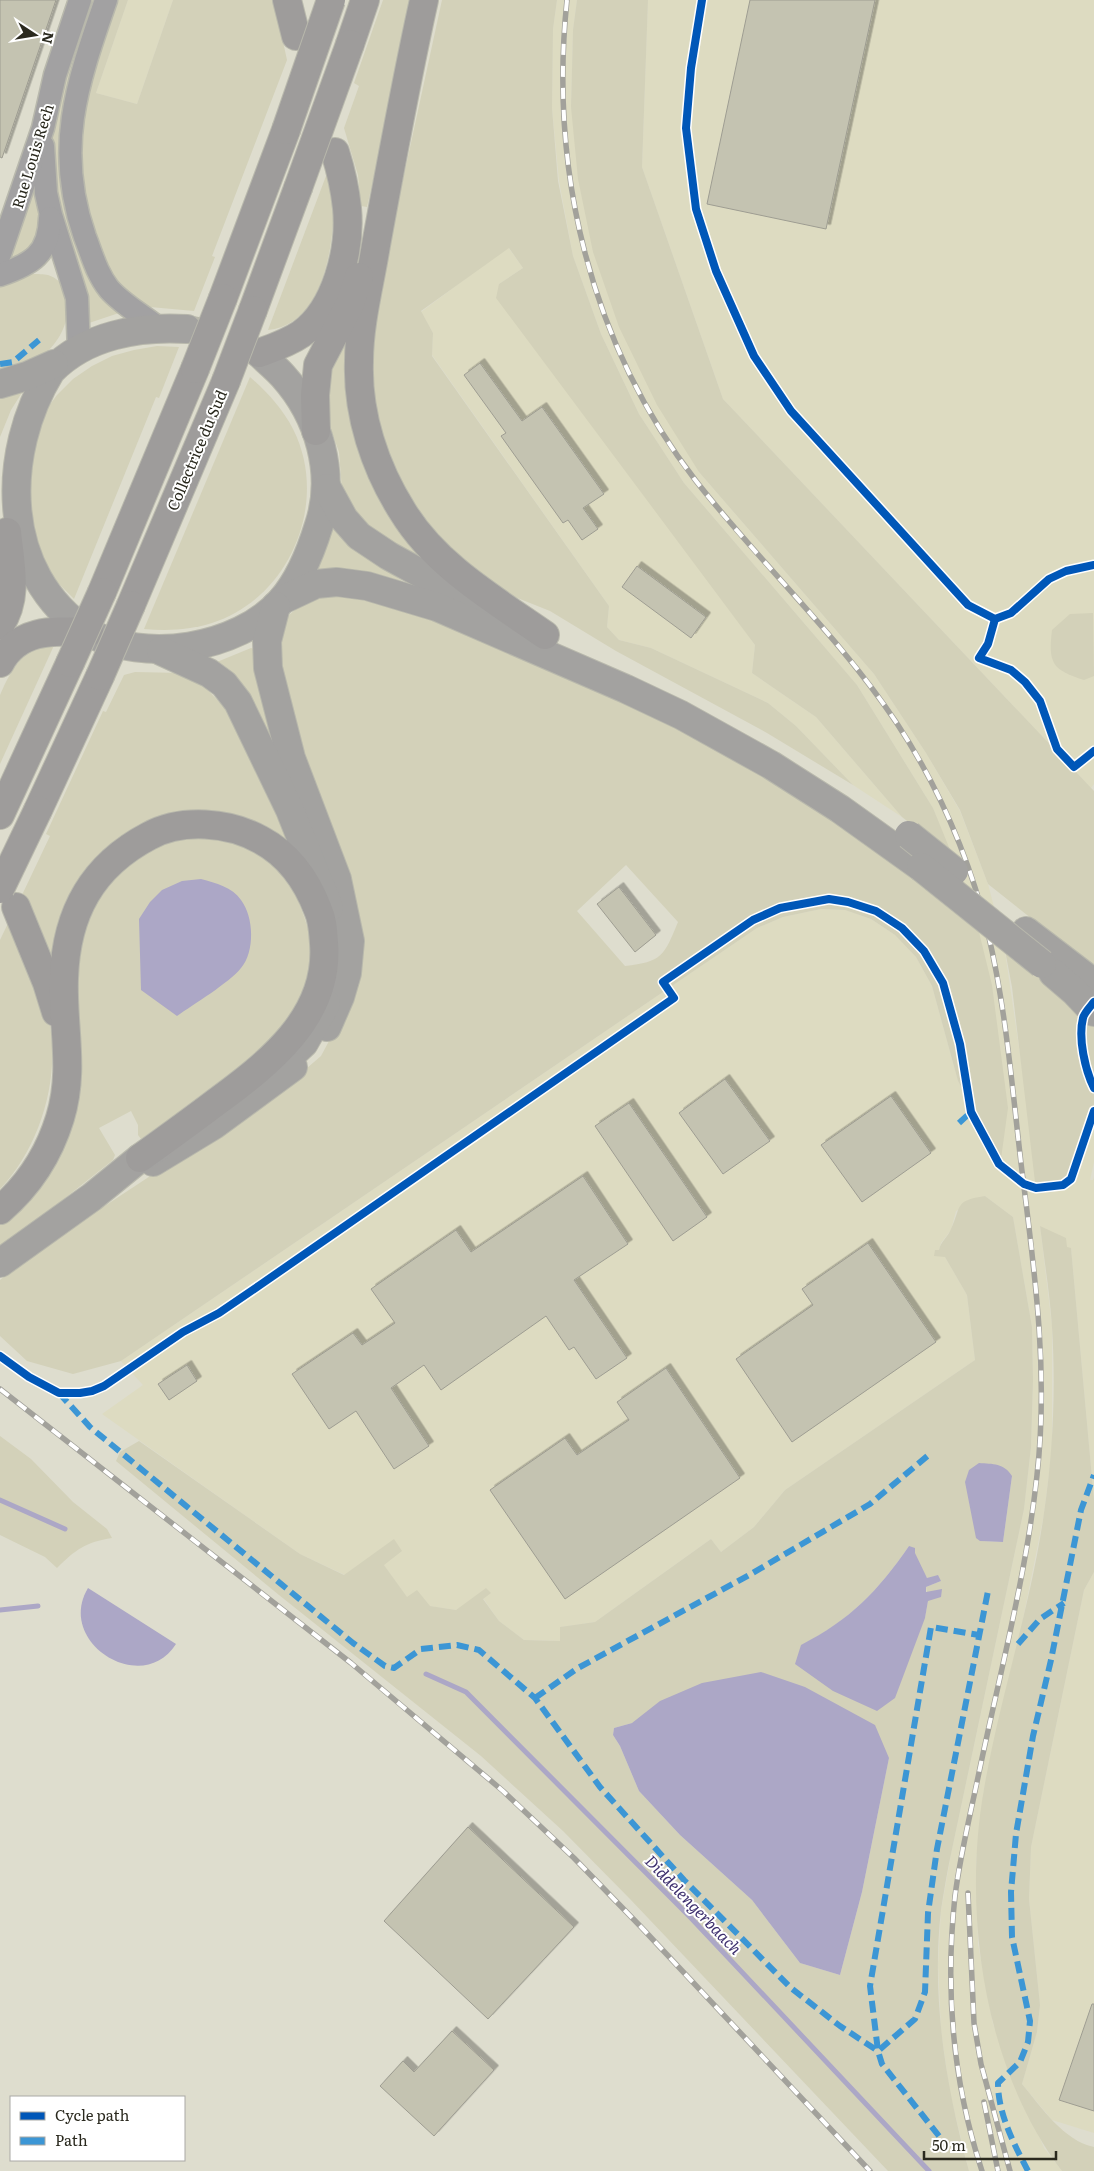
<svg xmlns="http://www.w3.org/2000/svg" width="1094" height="2171" font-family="Literata,serif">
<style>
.built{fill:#dddbc1}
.green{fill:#d3d1b9;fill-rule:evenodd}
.water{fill:#aca7c6}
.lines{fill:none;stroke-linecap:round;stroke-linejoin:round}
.stream{stroke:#aca7c6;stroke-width:5}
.building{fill:#c4c3b1;stroke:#9e9d92;filter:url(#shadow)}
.major-tunnel{stroke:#bab9ab;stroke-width:28;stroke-dasharray:28 14;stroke-linecap:butt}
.minor-casing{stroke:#b8b8ac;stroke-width:25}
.major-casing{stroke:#b8b8ac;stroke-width:30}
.highway-casing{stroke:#b8b8ac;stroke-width:30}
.minor{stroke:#a2a1a2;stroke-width:22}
.major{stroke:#a3a2a0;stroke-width:28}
.highway{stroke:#9e9c9b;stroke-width:28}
.rail-casing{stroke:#a2a19b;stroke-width:5.5}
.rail{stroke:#fff;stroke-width:4;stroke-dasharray:11;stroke-linecap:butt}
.major-bridge-casing{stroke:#b8b8ac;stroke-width:30;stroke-linecap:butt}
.highway-bridge-casing{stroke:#b8b8ac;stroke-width:30;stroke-linecap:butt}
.major-bridge{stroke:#a3a2a0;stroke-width:28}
.highway-bridge{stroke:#9e9c9b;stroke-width:28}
.quiet{stroke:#3c96d5;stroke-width:6;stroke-dasharray:12 6;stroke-linecap:butt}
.cycleway-casing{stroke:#fff;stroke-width:11}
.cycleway{stroke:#0057b8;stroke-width:8}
.labels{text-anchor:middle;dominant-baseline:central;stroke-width:4;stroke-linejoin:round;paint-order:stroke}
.street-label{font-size:15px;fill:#2a291e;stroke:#fff}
.water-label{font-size:16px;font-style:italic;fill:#3e306e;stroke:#fff}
</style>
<defs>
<filter id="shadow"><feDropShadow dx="4.5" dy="-4.5" stdDeviation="0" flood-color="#0004"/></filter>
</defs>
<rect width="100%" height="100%" fill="#deddce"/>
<g class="built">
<path d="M 128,0 L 173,0 L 137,104 L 96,93 Z"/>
<path d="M 557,0 L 577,0 L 573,30 L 571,107 L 699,472 L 874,674 L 926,753 L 960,811 L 988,884 L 1004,945 L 1039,1184 L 1068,1177 L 1094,1107 L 1094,1162 L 1090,1180 L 1093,1180 L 1094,1177 L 1094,1500 L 1071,1248 L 1067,1248 L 1040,1226 L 1052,1326 L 1052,1449 L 1044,1514 L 1018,1644 L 984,1790 L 976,1862 L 978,1944 L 993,2024 L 1044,2148 L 1062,2171 L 969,2171 L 950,2094 L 941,2030 L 938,1964 L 941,1911 L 951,1854 L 1024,1509 L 1031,1447 L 1033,1381 L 1032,1327 L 1013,1217 L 985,1196 L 956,1211 L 951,1230 L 941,1243 L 939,1250 L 935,1250 L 945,1257 L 967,1295 L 975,1360 L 785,1490 L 754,1527 L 721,1552 L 711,1539 L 595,1622 L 561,1627 L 561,1641 L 524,1640 L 499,1621 L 483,1598 L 490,1593 L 456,1610 L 429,1606 L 407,1598 L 384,1565 L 345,1575 L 300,1554 L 102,1414 L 143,1385 L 121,1361 L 757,928 L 783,917 L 821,909 L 845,910 L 871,919 L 895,935 L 916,957 L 932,986 L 958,1081 L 1000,1158 L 977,924 L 933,808 L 857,685 L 684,483 L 639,414 L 601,334 L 573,256 L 559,181 L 552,108 L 553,29 Z"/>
<path d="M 648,0 L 1094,0 L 1094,784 L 1091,788 L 723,399 L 642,167 Z"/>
<path d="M 508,247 L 523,268 L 499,284 L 755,645 L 752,673 L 816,717 L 902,817 L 853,785 L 796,726 L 768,703 L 651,648 L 619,640 L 607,627 L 609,606 L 432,355 L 433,333 L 421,312 Z"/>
<path d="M 1094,1572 L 1094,2133 L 1052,2120 L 1022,2084 L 1037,2032 L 1040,2005 L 1029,1899 L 1031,1847 L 1084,1590 Z"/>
</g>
<g class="green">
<path d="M 87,0 L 99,0 L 63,150 L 122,312 L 89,323 L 62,223 L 52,152 L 53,120 Z"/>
<path d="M 112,0 L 128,0 L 96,93 L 137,104 L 173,0 L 274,0 L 287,60 L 212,256 L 215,257 L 194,311 L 150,307 L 140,303 L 114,285 L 85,219 L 78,111 Z"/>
<path d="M 383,0 L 414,0 L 367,207 L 361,206 L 358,175 L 344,128 L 359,86 L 354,83 Z"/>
<path d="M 442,0 L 557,0 L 553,29 L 552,108 L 558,181 L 573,256 L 601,334 L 639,414 L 684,483 L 857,685 L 933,808 L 953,857 L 902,817 L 816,717 L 752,673 L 755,645 L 496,298 L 499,284 L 523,268 L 509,248 L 421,311 L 433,333 L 432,356 L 609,606 L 607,627 L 619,640 L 651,648 L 768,703 L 796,726 L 853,785 L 767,733 L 616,651 L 550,611 L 510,595 L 474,573 L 437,539 L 393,474 L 371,401 L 371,327 Z"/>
<path d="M 577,0 L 648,0 L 642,167 L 723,399 L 1094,791 L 1094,968 L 988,884 L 960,810 L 926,753 L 874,674 L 699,472 L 657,405 L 619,327 L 593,252 L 578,179 L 571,107 L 573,30 Z"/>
<path d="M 329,168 C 331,180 334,193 334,206 C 333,250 322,325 268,330 Z"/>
<path d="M 34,189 L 43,228 L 41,240 L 9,263 Z"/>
<path d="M 32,274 C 37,274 44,274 48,275 C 82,287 68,332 49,350 C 36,362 16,367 0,374 L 0,285 Z"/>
<path d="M 355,307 L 353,389 L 443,574 L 358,527 L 342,490 L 339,452 L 325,413 L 331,352 Z"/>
<path d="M 157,346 L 179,347 L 159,398 L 156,397 L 74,599 L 58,583 L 44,565 L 33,545 L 22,478 L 43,414 L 57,395 L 73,379 L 92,366 L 112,356 L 134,350 Z"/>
<path d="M 250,377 C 267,392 282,408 293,429 C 330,502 290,598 212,623 C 190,630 168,631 144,629 Z"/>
<path d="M 23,391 L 11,410 L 0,437 L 0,395 Z"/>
<path d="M 331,523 L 336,532 L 352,546 L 408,585 L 309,579 Z"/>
<path d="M 337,594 L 363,598 L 408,610 L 624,695 L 767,773 L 977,924 L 992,985 L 1008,1108 L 1001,1159 L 958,1081 L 932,986 L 916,957 L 895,935 L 871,919 L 845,910 L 821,909 L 783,917 L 757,928 L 121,1361 L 73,1374 L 27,1361 L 0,1336 L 0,1280 L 38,1250 L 285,1087 L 321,1056 L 344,1013 L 358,966 L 358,909 L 342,860 L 297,747 L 275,661 L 280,627 L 289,615 L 302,604 L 319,596 ZM 626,865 L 678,922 C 664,956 662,962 625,966 L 577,911 Z"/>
<path d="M 1093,613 L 1094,676 L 1084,680 C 1052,670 1048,663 1052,630 L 1070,614 Z"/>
<path d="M 56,641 L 0,764 L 0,695 C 11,669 26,644 56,641 Z"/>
<path d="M 251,648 L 254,649 L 276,752 L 212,664 Z"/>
<path d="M 135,672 L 182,673 L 201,683 L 225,708 L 290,844 L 152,823 L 51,963 L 22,895 L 50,836 L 46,834 L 103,711 L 106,712 L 124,675 Z"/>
<path d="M 185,838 C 195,838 205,837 215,838 C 237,840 264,855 280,869 C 287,875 292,886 296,895 C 304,916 316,944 311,968 C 293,1047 203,1095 141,1139 L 138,1135 L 138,1125 L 131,1111 L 99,1128 L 115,1155 L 113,1160 L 26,1229 L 0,1246 L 0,1222 L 79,1085 L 81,1049 L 78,992 L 79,948 L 95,905 L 120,871 L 157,846 Z"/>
<path d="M 12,915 C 24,948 40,982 48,1016 C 62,1074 41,1146 0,1189 L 0,940 Z"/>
<path d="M 1004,945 L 1094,1003 L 1094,1107 L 1068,1177 C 1059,1181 1044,1186 1035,1182 L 1012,987 Z"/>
<path d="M 985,1196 L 1013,1217 L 1032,1327 L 1033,1381 L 1031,1447 L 1024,1509 L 951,1854 C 947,1872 944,1891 941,1910 C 931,1998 946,2087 969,2171 L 888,2171 L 630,1899 L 563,1831 L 481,1756 L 279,1595 L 116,1461 L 120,1452 L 139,1441 L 300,1554 L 344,1575 L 394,1539 L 402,1551 L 384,1565 L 407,1597 L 417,1590 L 430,1606 L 456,1610 L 486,1588 L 491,1593 L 483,1599 L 499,1621 L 524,1640 L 560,1641 L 560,1627 L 595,1622 L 711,1539 L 721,1552 L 754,1527 L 785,1490 L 975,1360 L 967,1295 L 945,1257 L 934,1256 L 935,1250 L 939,1250 C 941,1241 948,1237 951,1229 C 962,1205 954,1201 985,1196 ZM 1012,1476 L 1003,1542 L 980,1541 ZM 909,1546 L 927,1578 L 941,1581 L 926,1587 L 928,1601 L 925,1618 L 802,1645 C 851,1619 877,1592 909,1546 ZM 632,1723 L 889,1758 L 862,1892 L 840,1975 L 800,1963 L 752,1900 L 680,1835 L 639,1791 L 620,1746 L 613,1735 L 614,1728 Z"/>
<path d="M 1040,1226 L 1066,1238 L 1067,1247 L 1071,1248 L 1094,1500 L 1094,1572 L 1084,1590 L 1031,1847 L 1029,1899 L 1040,2005 L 1037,2032 L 1022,2084 C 1041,2107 1064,2141 1094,2147 L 1094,2171 L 1062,2171 C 984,2069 962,1913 984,1789 C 1000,1696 1031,1606 1044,1513 C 1053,1452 1056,1389 1052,1327 C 1050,1294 1044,1259 1040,1226 Z"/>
<path d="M 0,1436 L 31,1459 L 73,1502 L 107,1529 L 112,1538 C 86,1542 75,1550 57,1568 L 45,1557 L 0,1535 Z"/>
</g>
<g class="water">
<path d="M 201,879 C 216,883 232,887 241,900 C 254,917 255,952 241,968 C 229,983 194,1004 177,1016 L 141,990 L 139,919 L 150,902 L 162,890 L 182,881 Z"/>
<path d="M 979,1463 C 993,1464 1004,1463 1012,1476 L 1003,1542 L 980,1541 L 976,1538 L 965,1482 L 969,1470 Z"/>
<path d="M 909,1546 L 915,1548 L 915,1553 L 927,1578 L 938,1575 L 941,1581 L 926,1587 L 926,1592 L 942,1589 L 941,1597 L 928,1601 L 925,1618 L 895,1698 L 877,1711 L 833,1691 L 795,1664 L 801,1645 C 851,1619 877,1592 909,1546 Z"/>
<path d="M 88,1588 L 176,1644 C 143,1697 55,1643 88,1588 Z"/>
<path d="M 761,1672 L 805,1687 L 875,1725 L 889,1758 L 862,1892 L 840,1975 L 800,1963 L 752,1900 L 680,1835 L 639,1791 L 620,1746 L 613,1735 L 614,1728 L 632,1723 L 660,1701 L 702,1683 Z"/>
</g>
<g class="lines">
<g class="stream">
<path d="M 0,1500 L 65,1529"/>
<path d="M 0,1610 L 38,1606"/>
<path d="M 426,1674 L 466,1692 L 691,1918 L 929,2171"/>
</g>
</g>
<g class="building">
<path d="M 0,0 L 56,0 L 2,158 L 0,157 Z"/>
<path d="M 750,0 L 875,0 L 826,229 L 707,204 Z"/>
<path d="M 480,363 L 522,421 L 542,407 L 604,494 L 583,508 L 598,529 L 582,540 L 568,520 L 563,523 L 501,436 L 506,433 L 464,375 Z"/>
<path d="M 637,566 L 706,617 L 691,638 L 622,587 Z"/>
<path d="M 619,887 L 656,935 L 635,952 L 597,904 Z"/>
<path d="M 725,1079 L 770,1141 L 723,1174 L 679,1113 Z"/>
<path d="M 891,1096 L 931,1153 L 862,1202 L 821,1145 Z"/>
<path d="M 629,1103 L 707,1217 L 673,1241 L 595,1126 Z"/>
<path d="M 583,1176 L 628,1244 L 574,1280 L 627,1358 L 596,1379 L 574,1347 L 569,1350 L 546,1316 L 441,1390 L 424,1365 L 391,1388 L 429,1446 L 394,1469 L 356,1411 L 329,1429 L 292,1374 L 353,1333 L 362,1345 L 395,1323 L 371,1289 L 456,1230 L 471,1252 Z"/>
<path d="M 868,1243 L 936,1342 L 792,1442 L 736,1359 L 813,1305 L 802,1289 Z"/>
<path d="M 187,1365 L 197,1381 L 169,1400 L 158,1384 Z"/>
<path d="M 666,1368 L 740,1478 L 565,1599 L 490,1490 L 565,1438 L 577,1455 L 629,1420 L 617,1402 Z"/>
<path d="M 468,1827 L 574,1927 L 488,2019 L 384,1921 Z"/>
<path d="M 1092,2004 L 1094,2004 L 1094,2111 L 1059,2100 Z"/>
<path d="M 452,2031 L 494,2070 L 434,2136 L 380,2086 L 403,2061 L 414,2072 Z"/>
</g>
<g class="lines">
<path class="major-tunnel" d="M 187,329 C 213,333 235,340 259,353"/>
<g class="minor-casing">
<g id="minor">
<path d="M 106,0 C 77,84 54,149 85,237 C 92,255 97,274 109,289 C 122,304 142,315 157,327"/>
<path d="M 43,146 L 46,193 L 51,215 L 77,298 L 79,351"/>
<path d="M 0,254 L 43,128 L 55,75 L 80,0"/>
<path d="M 0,275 C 32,264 49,254 50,218"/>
</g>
</g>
<g class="major-casing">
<g id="major">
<path d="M 187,329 C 139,326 86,335 51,371 C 0,454 0,574 88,632 C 144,664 238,649 281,601 C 300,580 311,551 319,525 C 336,474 319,416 283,376 C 276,368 267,361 259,353"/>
<path d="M 0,384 L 27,376 L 54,364"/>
<path d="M 327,488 L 344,519 L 359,536 L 389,556 L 464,597 L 504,616"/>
<path d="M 282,600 L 316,584 L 337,582 L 367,586 L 437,607 L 626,689 L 681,715 L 771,765 L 840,809 L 921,867"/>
<path d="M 276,606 L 267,641 L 268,668 L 291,758 L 337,879 L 350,941 L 347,973 L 340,997 L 327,1027"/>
<path d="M 161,651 L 209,673 L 224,684 L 238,702 L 290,810 L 329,908"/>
<path d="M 1026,931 L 1094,983"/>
<path d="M 1053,973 L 1074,991 L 1094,1012"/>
<path d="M 272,1073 L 304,1043 L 326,1004"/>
<path d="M 153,1162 L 214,1125 L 293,1067"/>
<path d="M 0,1263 L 92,1197 L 140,1158 L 160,1146"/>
</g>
</g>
<g class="highway-casing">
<g id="highway">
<path d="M 287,0 L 296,36"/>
<path d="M 424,0 C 406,81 391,163 376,245 C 370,283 359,323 359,361 C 357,414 375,468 403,512 C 436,566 495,600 545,635"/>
<path d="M 350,44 L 365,0"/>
<path d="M 223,298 L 286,130"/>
<path d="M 253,310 L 298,188"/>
<path d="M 259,353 C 273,348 288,343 301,334 C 336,309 351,250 347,208 C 345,189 341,171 335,152"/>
<path d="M 316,431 L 315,395 L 318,365 L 350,304 L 359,277"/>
<path d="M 102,592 L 195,369"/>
<path d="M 131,605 L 226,381"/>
<path d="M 0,625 C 19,598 10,563 7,532"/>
<path d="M 0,663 C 19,628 55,631 89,632"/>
<path d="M 38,810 L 100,676"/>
<path d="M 0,815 L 70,663"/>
<path d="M 16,907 L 47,983 L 56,1012"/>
<path d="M 0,1210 C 28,1186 49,1154 60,1118 C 75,1069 62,1026 64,978 C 66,913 92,866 149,836 C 182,818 229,822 261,840 C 289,855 307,881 318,910 C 323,921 323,931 324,943 C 330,1017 268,1064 215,1103 C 190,1122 165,1140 140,1158"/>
</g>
</g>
<use href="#minor" class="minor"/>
<use href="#major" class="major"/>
<use href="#highway" class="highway"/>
<g class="rail-casing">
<g id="rail">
<path d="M 567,0 C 549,170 590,344 696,481 C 760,563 838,635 896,722 C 939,787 969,857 988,933 C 1006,1009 1012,1086 1021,1163 C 1034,1267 1049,1370 1037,1475 C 1026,1578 998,1680 977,1782 C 969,1820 960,1857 955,1896 C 945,1988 953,2083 982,2171"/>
<path d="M 0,1389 L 351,1663 L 503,1791 L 574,1858 L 642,1928 L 870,2171"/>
<path d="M 968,1893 L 974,2023 L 981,2064 L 1010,2171"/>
<path d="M 984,2102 L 998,2171"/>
</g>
</g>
<use href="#rail" class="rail"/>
<g class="major-bridge-casing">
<g id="major-bridge">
<path d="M 909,835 L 954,871"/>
<path d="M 921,867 L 1042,964"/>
</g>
</g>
<g class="highway-bridge-casing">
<g id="highway-bridge">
<path d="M 286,130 L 331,0"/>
<path d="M 298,188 L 350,44"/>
<path d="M 195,369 L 223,298"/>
<path d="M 226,381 L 253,310"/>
<path d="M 70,663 L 102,592"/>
<path d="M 100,676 L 131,605"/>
<path d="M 0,889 L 38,810"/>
</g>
</g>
<use href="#major-bridge" class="major-bridge"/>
<use href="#highway-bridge" class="highway-bridge"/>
<g class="quiet">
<path d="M 0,364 L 13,362 L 39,340"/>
<path d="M 959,1123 L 971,1112"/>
<path d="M 59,1393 L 90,1427 L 353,1643 L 385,1666 L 394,1668 L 421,1649 L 457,1645 L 479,1650 L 535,1698 L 600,1787 L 684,1880 L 791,1988 L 840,2026 L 878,2051 L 915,2019 L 925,1992 L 928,1913 L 937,1849 L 988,1591"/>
<path d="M 1018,1644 L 1040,1619 L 1064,1603"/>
<path d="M 535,1698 L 578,1668 L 751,1574 L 870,1504 L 931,1453"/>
<path d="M 939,2136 L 882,2064 L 878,2051 L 870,1986 L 931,1627 L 979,1635"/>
<path d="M 1028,2171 C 1014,2144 998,2114 998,2083 L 1020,2062 L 1028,2042 L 1030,2021 L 1012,1937 L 1011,1892 L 1016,1834 L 1033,1736 L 1051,1660 L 1081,1510 L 1094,1475"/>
</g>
<g class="cycleway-casing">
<g id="cycleway">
<path d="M 702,0 L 691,68 L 686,128 L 696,209 L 716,271 L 754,356 L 791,411 L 968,605 L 995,619 L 1011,613 L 1049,579 L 1066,571 L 1094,565"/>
<path d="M 995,619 L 988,644 L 979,658 L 1011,670 L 1025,682 L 1040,701 L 1057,749 L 1074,767 L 1094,751"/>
<path d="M 1094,1002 C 1091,1006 1084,1013 1083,1018 C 1078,1038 1085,1070 1094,1088"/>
<path d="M 0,1356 L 29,1377 L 59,1393 L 80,1393 L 92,1391 L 104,1386 L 183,1332 L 219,1313 L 260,1285 L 674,998 L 663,982 L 753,920 L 780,908 L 829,899 L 848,902 L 876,911 L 902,928 L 924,951 L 943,983 L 960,1044 L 971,1112 L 999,1164 L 1024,1184 L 1036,1188 L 1063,1185 L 1071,1179 L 1094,1111"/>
</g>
</g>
<use href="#cycleway" class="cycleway"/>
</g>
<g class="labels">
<g class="street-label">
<text transform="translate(32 156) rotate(-73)">Rue Louis Rech</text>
<text transform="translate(196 450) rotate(-67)">Collectrice du Sud</text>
</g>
<g class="water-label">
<text transform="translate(694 1904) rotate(46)">Diddelengerbaach</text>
</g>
</g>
<rect x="10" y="2096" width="175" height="65" fill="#ffffff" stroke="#aaa9a5"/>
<rect x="20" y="2112" width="25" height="8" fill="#0057b8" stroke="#aaa9a5"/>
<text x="55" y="2121" font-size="15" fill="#2a291e">Cycle path</text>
<rect x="20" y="2137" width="25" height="8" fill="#3c96d5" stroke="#aaa9a5"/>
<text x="55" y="2146" font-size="15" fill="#2a291e">Path</text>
<g transform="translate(35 35) rotate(102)" stroke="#ffffff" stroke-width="4" paint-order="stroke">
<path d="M0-4L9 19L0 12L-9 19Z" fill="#2a291e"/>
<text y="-8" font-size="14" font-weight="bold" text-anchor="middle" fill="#2a291e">N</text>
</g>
<path d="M924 2151v8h132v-8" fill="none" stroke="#2a291e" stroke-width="2.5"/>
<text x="932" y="2151" font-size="15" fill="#2a291e" stroke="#ffffff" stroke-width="4" paint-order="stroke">50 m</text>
</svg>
